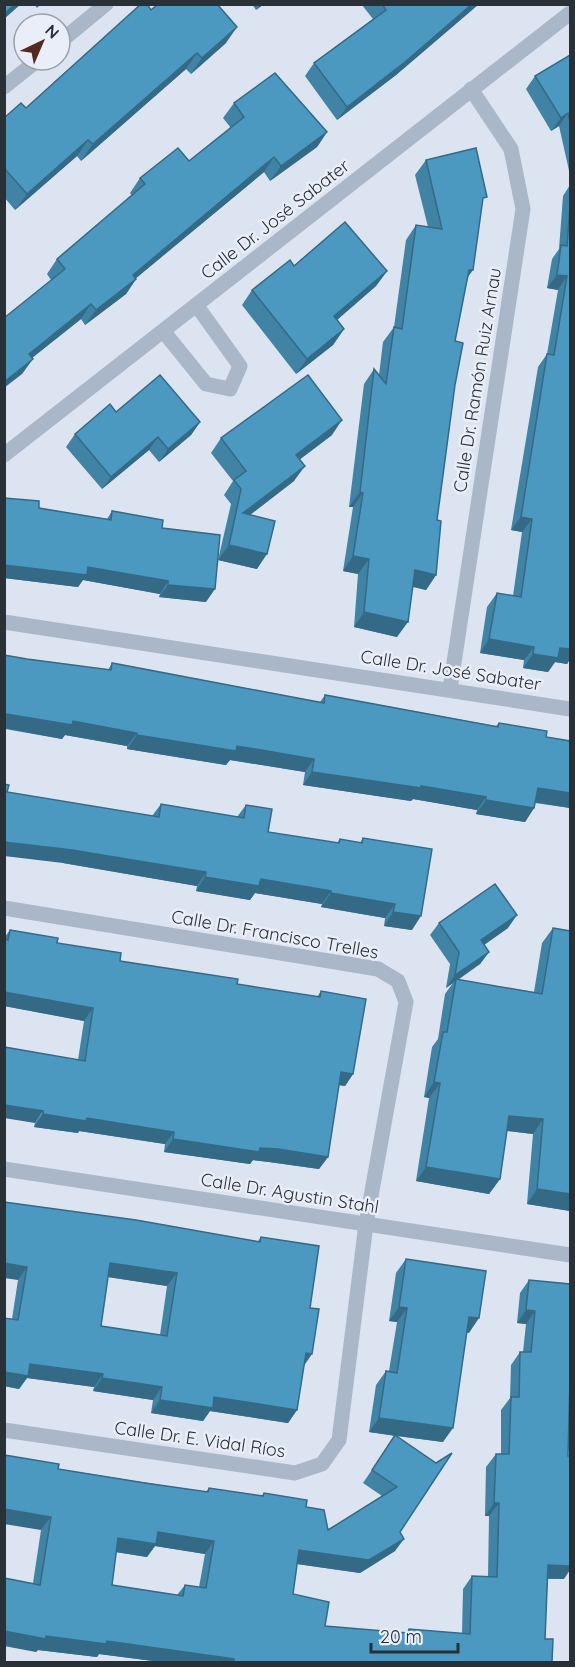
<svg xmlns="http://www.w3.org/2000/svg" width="575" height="1667" font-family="Quicksand,sans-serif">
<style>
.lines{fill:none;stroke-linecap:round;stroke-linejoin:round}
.street{stroke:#a9b7c8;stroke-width:15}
.wall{fill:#4083a5;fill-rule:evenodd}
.shaded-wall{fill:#346a86}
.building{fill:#4b98c0;stroke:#346a86;stroke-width:1.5;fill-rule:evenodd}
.labels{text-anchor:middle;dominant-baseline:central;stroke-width:5;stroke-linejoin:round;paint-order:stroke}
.street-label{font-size:18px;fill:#293036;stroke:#e9eef9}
</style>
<rect width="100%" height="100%" fill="#dde4f1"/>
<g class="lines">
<g class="street">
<path d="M 60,42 L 106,4"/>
<path d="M 4,87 L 38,60"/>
<path d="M 164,332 L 206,384 L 230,389 L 240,366 L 197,306"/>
<path d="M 4,455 L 570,13"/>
<path d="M 4,622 L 570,709"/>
<path d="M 450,689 L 523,209 L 511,149 L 471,89"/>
<path d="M 4,908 L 378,969 L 398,981 L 406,1002 L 366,1224 L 339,1440 L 322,1464 L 295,1473 L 4,1430"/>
<path d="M 4,1169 L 570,1255"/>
</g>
</g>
<g class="wall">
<path d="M 34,4 L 41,4 L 37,8 Z"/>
<path d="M 252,4 L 264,4 L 256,10 Z"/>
<path d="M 363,4 L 479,4 L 396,75 L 337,120 L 305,76 L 314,63 L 373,19 L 362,5 Z"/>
<path d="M 151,10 L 226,43 L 191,74 L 186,69 L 81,161 L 77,156 L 15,210 L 4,197 L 4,118 L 26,108 Z"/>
<path d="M 570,55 L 570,175 L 559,126 L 551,131 L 526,89 L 535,76 Z"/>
<path d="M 234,103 L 327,132 L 317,147 L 270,181 L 264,172 L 136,278 L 136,279 L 126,294 L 85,325 L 81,319 L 32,358 L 22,374 L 51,280 L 47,274 L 57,259 L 132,196 L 130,193 L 140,178 L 189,161 L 231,128 L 223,118 Z"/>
<path d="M 426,160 L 482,204 L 455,341 L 455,385 L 437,520 L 436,575 L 426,590 L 412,586 L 397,637 L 354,627 L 358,574 L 343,571 L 353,507 L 349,507 L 364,384 L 374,369 L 379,375 L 383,342 L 394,327 L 406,240 L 416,225 L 428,227 L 415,175 Z"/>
<path d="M 570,185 L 570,659 L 567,664 L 555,662 L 548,672 L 523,668 L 524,660 L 480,653 L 487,607 L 497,593 L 513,596 L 522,532 L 511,530 L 538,367 L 547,354 L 558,290 L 547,288 L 552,259 L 559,249 L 563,196 Z"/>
<path d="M 294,266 L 387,271 L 376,286 L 337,320 L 344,329 L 333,345 L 296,374 L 242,305 L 252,290 Z"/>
<path d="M 116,412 L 200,422 L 191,435 L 159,462 L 149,450 L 102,489 L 66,447 L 75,434 Z"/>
<path d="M 332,435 L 300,459 L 294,481 L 250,515 L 257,569 L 218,560 L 231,504 L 224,495 L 233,481 L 211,453 L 221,438 Z"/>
<path d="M 4,498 L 39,508 L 107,519 L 112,511 L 162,528 L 206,602 L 159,597 L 160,594 L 83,580 L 78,587 L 4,578 Z"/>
<path d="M 27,659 L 108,670 L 112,663 L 320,702 L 325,695 L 496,726 L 499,723 L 546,737 L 570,741 L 570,808 L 535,803 L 534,808 L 525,822 L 476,814 L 477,810 L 413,799 L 411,801 L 303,785 L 305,772 L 230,760 L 226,765 L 127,749 L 127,746 L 65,735 L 62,739 L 5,729 Z"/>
<path d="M 7,792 L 152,816 L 161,804 L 237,817 L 246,805 L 268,832 L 337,843 L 340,839 L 360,843 L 363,838 L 412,930 L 384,926 L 385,918 L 321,907 L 322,904 L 255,893 L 250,900 L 196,891 L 197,886 L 63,863 Z"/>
<path d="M 570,921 L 570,1211 L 527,1204 L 533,1134 L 507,1131 L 500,1179 L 489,1194 L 416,1181 L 429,1098 L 424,1097 L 432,1047 L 438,1039 L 445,994 L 453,983 L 446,988 L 450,964 L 430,935 L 439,923 L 508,928 L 484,944 L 489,952 L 480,964 L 458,980 L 534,992 L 542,943 L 553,928 L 569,931 Z"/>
<path d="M 10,930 L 120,961 L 237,984 L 317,997 L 321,991 L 353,1074 L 345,1086 L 339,1085 L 328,1157 L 319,1169 L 269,1162 L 253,1160 L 250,1164 L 201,1157 L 164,1152 L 165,1144 L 79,1131 L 78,1133 L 34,1127 L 35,1123 L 78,1060 L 84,1021 L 4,1006 L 4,938 Z"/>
<path d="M 4,1202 L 258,1241 L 261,1237 L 310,1308 L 303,1366 L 297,1410 L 288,1423 L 210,1411 L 203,1421 L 151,1413 L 153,1400 L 93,1391 L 94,1387 L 27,1378 L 19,1389 L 4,1386 L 4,1318 L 12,1319 L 18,1280 ZM 108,1277 L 167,1286 L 160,1335 L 101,1326 Z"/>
<path d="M 406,1259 L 469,1333 L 467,1332 L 443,1442 L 396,1436 L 400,1532 L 395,1551 L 360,1573 L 297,1564 L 293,1594 L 325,1626 L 406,1633 L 409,1629 L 462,1634 L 463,1589 L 472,1576 L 488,1577 L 489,1516 L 485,1516 L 486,1467 L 496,1454 L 501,1454 L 501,1410 L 510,1398 L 511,1365 L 520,1352 L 523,1352 L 526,1324 L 517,1323 L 520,1293 L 529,1280 L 570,1284 L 564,1579 L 547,1579 L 545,1639 L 552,1662 L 161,1662 L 99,1654 L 97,1657 L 38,1650 L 36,1652 L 33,1583 L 41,1530 L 58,1469 L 206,1492 L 209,1488 L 262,1496 L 264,1493 L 306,1507 L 328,1530 L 382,1496 L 363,1483 L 395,1436 L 369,1432 L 376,1385 L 386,1371 L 389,1371 L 397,1322 L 389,1321 L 396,1273 ZM 155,1546 L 205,1554 L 199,1587 L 185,1585 L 177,1595 L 112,1585 L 116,1552 L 147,1557 Z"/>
</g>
<g class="shaded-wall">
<path d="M 15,4 L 21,4 L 4,19 L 4,14 Z"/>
<path d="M 261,4 L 264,4 L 256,10 Z"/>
<path d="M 472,4 L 479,4 L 396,75 L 337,120 L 347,107 Z"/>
<path d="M 237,27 L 226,43 L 191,74 L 202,58 Z"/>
<path d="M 197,53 L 186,69 L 81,161 L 93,144 Z"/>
<path d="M 568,113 L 559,126 L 551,131 L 561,118 Z"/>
<path d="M 327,132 L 317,147 L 270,181 L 281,166 Z"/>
<path d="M 88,140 L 77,156 L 15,210 L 27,194 Z"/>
<path d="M 274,157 L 264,172 L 123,289 L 133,275 Z"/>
<path d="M 469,270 L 473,270 L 462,285 Z"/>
<path d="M 387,271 L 376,286 L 323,332 L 334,316 Z"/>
<path d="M 557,275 L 567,276 L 558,290 L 547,288 Z"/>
<path d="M 136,279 L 126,294 L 85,325 L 96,310 Z"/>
<path d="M 91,304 L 81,319 L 18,369 L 29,354 Z"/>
<path d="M 344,329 L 333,345 L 296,374 L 307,359 Z"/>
<path d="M 33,359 L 22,374 L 4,388 L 4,382 Z"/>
<path d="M 342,420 L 332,435 L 286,470 L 296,455 Z"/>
<path d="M 200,422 L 191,435 L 159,462 L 168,449 Z"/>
<path d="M 158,437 L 149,450 L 102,489 L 111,477 Z"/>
<path d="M 305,466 L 294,481 L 233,528 L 243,513 Z"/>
<path d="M 360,492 L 363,493 L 353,507 L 349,507 Z"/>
<path d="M 521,517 L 532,519 L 522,532 L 511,530 Z"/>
<path d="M 229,545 L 267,554 L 257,569 L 218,560 Z"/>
<path d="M 353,556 L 369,559 L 358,574 L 343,571 Z"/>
<path d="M 4,565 L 88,567 L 168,581 L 160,594 L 83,580 L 78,587 L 4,578 Z"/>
<path d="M 415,570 L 436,575 L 426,590 L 404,585 Z"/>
<path d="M 168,585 L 215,589 L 206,602 L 159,597 Z"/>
<path d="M 364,612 L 408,622 L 397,637 L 354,627 Z"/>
<path d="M 489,639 L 534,647 L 524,660 L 480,653 Z"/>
<path d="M 560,648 L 570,649 L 570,659 L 567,664 L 555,662 L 548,672 L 523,668 L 533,654 Z"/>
<path d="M 7,714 L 73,721 L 137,733 L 127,746 L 65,735 L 62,739 L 4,728 Z"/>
<path d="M 137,735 L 237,746 L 314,759 L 305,772 L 230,760 L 226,765 L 127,749 Z"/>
<path d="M 312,772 L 421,786 L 486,797 L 477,810 L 413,799 L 411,801 L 303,785 Z"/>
<path d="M 538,788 L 570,793 L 570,808 L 528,801 Z"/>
<path d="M 486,800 L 534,808 L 525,822 L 476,814 Z"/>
<path d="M 4,842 L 72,850 L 206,872 L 197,886 L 63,863 L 4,856 Z"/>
<path d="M 205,877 L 261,879 L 331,891 L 322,904 L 255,893 L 250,900 L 196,891 Z"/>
<path d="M 331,893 L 395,904 L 385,918 L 321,907 Z"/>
<path d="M 393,912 L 421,916 L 412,930 L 384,926 Z"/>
<path d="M 517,915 L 508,928 L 473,953 L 481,940 Z"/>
<path d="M 489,952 L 480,964 L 455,981 L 456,979 L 453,983 L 446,988 L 455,975 Z"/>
<path d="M 4,992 L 93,1008 L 84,1021 L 4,1006 Z"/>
<path d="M 341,1072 L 353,1074 L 345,1086 L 332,1084 Z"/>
<path d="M 434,1082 L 440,1083 L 429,1098 L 424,1097 Z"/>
<path d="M 4,1105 L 43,1111 L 35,1123 L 4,1118 Z"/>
<path d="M 43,1114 L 87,1118 L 174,1132 L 165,1144 L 79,1131 L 78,1133 L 34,1127 Z"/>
<path d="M 509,1116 L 543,1119 L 533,1134 L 499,1130 Z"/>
<path d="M 173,1139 L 278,1149 L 328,1157 L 319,1169 L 269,1162 L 253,1160 L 250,1164 L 164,1152 Z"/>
<path d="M 426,1167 L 500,1179 L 489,1194 L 416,1181 Z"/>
<path d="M 537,1189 L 570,1194 L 570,1211 L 527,1204 Z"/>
<path d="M 4,1263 L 27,1267 L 18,1280 L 4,1278 Z"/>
<path d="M 110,1263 L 177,1273 L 167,1286 L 101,1276 Z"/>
<path d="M 399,1307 L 407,1308 L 397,1322 L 389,1321 Z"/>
<path d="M 526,1310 L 535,1311 L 526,1324 L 517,1323 Z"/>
<path d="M 469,1317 L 479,1318 L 469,1333 L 459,1331 Z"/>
<path d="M 306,1353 L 312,1354 L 303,1367 Z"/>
<path d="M 30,1364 L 103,1374 L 94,1387 L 27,1378 L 19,1389 L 4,1386 L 4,1372 Z"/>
<path d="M 102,1378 L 162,1387 L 153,1400 L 93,1391 Z"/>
<path d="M 214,1397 L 297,1410 L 288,1423 L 210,1411 L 203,1421 L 151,1413 L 160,1400 Z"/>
<path d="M 379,1418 L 453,1428 L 443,1442 L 369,1432 Z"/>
<path d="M 494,1503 L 499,1503 L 489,1516 L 485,1516 Z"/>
<path d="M 5,1509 L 51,1517 L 41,1530 L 4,1524 Z"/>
<path d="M 158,1532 L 214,1541 L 205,1554 L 155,1546 L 147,1557 L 109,1551 L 118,1538 Z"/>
<path d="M 404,1539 L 395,1551 L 360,1573 L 290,1563 L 299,1550 Z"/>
<path d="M 548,1565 L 570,1566 L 570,1570 L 564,1579 L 538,1578 Z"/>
<path d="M 4,1631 L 46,1636 L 107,1641 L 234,1659 L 232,1662 L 161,1662 L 99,1654 L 97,1657 L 38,1650 L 36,1652 L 4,1646 Z"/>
</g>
<g class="building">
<path d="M 4,4 L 15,4 L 4,14 Z"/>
<path d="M 141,4 L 147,4 L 151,10 L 158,4 L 217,4 L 237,27 L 202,58 L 197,53 L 93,144 L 88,140 L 27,194 L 4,168 L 4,118 L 21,103 L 26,108 Z"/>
<path d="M 382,4 L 472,4 L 405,62 L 347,107 L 314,63 L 386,10 Z"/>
<path d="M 570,55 L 570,122 L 568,113 L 561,118 L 535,76 Z"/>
<path d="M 275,73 L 327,132 L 281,166 L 274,157 L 133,275 L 136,279 L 96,310 L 91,304 L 29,354 L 33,359 L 4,382 L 4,318 L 65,269 L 57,259 L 145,184 L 140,178 L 178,148 L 189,161 L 244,117 L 234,103 Z"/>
<path d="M 476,148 L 487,197 L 483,198 L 473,270 L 469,270 L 455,341 L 463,343 L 455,385 L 437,520 L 441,521 L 436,575 L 415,570 L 408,622 L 364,612 L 369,559 L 353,556 L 363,493 L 360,492 L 374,369 L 386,384 L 394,327 L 402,329 L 416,225 L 442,229 L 426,160 Z"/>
<path d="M 570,206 L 570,649 L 560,648 L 558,658 L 533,654 L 534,647 L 489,639 L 497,593 L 521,597 L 532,519 L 521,517 L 547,354 L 554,355 L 567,276 L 557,275 L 561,245 L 567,246 Z"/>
<path d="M 345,222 L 387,271 L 334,316 L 344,329 L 307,359 L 252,290 L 290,260 L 294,266 Z"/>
<path d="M 160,375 L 200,422 L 168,449 L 158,437 L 111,477 L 75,434 L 110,404 L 116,412 Z"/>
<path d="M 308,375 L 342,420 L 296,455 L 305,466 L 243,513 L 275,521 L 267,554 L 229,545 L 241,489 L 234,480 L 246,471 L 221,438 Z"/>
<path d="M 4,498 L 39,501 L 39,508 L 111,520 L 112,511 L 163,520 L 162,528 L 220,535 L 215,589 L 168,585 L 168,581 L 88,567 L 87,575 L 4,565 Z"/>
<path d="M 4,655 L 27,659 L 111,670 L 112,663 L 324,703 L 325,695 L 498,727 L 499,723 L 547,731 L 546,737 L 570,741 L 570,793 L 538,788 L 534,808 L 486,800 L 486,797 L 421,786 L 421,788 L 312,772 L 314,759 L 237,746 L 236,751 L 137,735 L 137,733 L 73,721 L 72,725 L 7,714 L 4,729 Z"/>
<path d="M 4,784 L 9,785 L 7,792 L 159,817 L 161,804 L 244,818 L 246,805 L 272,809 L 268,832 L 339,843 L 340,839 L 362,843 L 363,838 L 432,849 L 421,916 L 393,912 L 395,904 L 331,893 L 331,891 L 261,879 L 259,886 L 205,877 L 206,872 L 72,850 L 4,842 Z"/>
<path d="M 495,884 L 517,915 L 481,940 L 489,952 L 455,975 L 459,952 L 439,923 Z"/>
<path d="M 553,928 L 570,931 L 570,1194 L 537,1189 L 543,1119 L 509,1116 L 500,1179 L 426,1167 L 440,1083 L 434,1082 L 443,1032 L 447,1032 L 456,979 L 542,994 Z"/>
<path d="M 10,930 L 58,938 L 57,943 L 121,953 L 120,961 L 238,979 L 237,984 L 320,997 L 321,991 L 366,999 L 353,1074 L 341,1072 L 328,1157 L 278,1149 L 260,1148 L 259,1152 L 173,1139 L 174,1132 L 87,1118 L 86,1121 L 43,1114 L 43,1111 L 4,1105 L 4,1047 L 85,1061 L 93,1008 L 4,992 L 4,939 L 8,940 Z"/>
<path d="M 4,1202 L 136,1220 L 260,1242 L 261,1237 L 319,1246 L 310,1308 L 319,1309 L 312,1354 L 306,1353 L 297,1410 L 214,1397 L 213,1408 L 160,1400 L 162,1387 L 102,1378 L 103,1374 L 30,1364 L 28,1376 L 4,1372 L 4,1318 L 18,1320 L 27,1267 L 4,1263 ZM 110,1263 L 177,1273 L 167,1336 L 101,1326 Z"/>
<path d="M 406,1259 L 486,1271 L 479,1318 L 469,1317 L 453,1428 L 379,1418 L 386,1371 L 397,1373 L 407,1308 L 399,1307 Z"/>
<path d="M 529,1280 L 570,1284 L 570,1379 L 568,1456 L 570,1456 L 570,1566 L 548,1565 L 545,1639 L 553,1639 L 552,1662 L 234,1662 L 234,1659 L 107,1641 L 106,1644 L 46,1636 L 46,1639 L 4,1631 L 4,1578 L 40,1585 L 51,1517 L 5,1509 L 4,1514 L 4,1455 L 59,1464 L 58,1469 L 145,1483 L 208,1492 L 209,1488 L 263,1496 L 264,1493 L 307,1500 L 306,1507 L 324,1510 L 328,1530 L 397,1487 L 372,1470 L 395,1435 L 436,1463 L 452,1453 L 400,1532 L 404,1539 L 369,1560 L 299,1550 L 293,1594 L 329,1602 L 325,1626 L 408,1633 L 409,1629 L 470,1634 L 472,1576 L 497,1577 L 499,1503 L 494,1503 L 496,1454 L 509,1454 L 511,1397 L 519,1397 L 520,1352 L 531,1352 L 535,1311 L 526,1310 ZM 158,1532 L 214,1541 L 206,1588 L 185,1585 L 183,1596 L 112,1585 L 118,1538 L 156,1544 Z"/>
</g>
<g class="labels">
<g class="street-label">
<text transform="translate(275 219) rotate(-38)">Calle Dr. José Sabater</text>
<text transform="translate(477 380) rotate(-81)">Calle Dr. Ramón Ruiz Arnau</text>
<text transform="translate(451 670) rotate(9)">Calle Dr. José Sabater</text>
<text transform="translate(275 934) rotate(10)">Calle Dr. Francisco Trelles</text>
<text transform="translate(290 1193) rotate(9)">Calle Dr. Agustin Stahl</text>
<text transform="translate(200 1439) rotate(8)">Calle Dr. E. Vidal Ríos</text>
</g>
</g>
<rect width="575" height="1667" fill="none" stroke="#293036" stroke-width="12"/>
<g transform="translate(42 42) rotate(44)"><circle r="28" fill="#e9eef9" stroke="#9ca2ab" stroke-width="1.5"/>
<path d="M0-4.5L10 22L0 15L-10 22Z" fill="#552920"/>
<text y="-9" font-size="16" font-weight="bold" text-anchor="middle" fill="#293036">N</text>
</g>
<path d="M371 1643v9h87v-9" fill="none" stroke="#293036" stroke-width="3"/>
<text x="380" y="1643" font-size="18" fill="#293036" stroke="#e9eef9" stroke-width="4.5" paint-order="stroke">20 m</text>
</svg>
